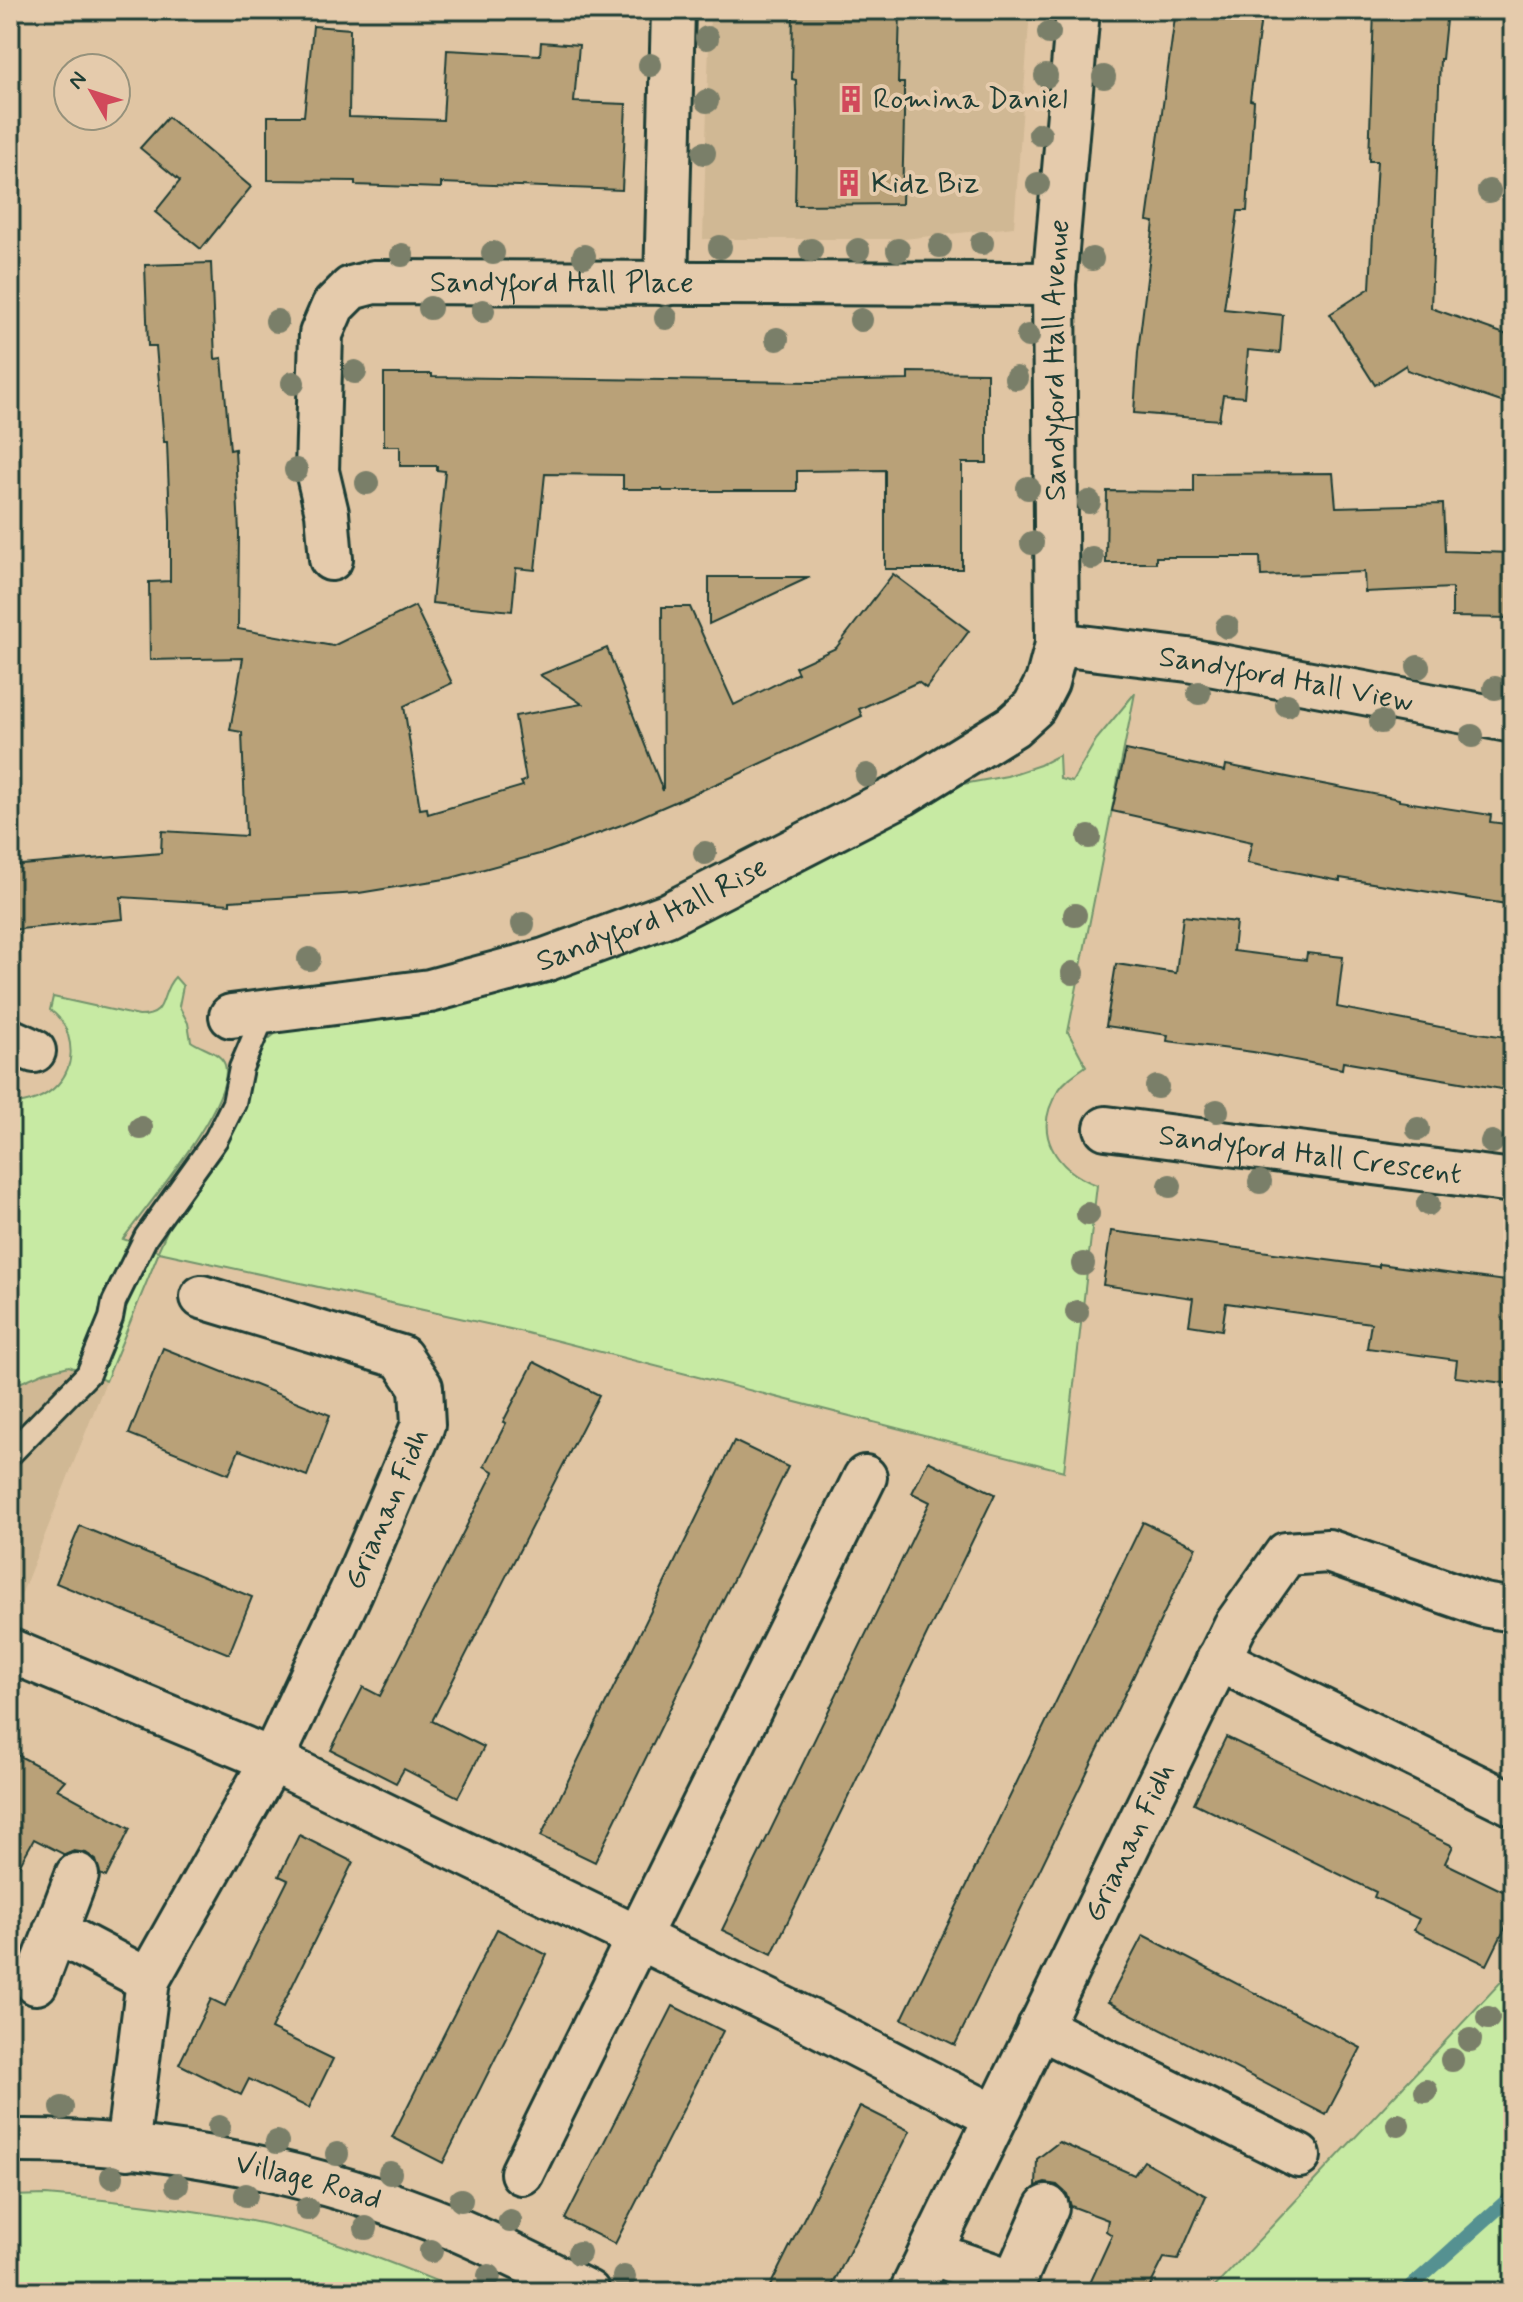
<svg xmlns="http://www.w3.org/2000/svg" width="1523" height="2302" font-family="Mynerve,sans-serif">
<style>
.built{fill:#d0b894}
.green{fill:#c7eaa3;stroke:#73946c;stroke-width:2}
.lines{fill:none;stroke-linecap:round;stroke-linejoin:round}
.stream{stroke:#549191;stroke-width:14}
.building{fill:#b9a178;stroke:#1f3d34;stroke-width:2}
.service-casing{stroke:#1f3d34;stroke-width:28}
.minor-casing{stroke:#1f3d34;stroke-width:48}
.service{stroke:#e5cbac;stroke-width:22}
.minor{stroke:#e5cbac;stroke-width:42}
.tree{fill:#7a7f69}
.labels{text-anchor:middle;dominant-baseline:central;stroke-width:8;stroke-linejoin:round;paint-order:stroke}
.poi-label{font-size:30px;fill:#1f3d34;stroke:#e5cbac;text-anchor:start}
.street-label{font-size:30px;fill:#1f3d34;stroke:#e5cbac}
</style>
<rect width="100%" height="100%" fill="#e0c5a3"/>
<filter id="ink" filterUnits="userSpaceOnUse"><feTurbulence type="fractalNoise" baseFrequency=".0125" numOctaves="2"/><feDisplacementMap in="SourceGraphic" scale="16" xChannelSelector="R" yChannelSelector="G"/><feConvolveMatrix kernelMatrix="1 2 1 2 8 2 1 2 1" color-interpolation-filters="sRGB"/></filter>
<g filter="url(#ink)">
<g class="built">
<path d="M 710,10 L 1030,10 L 1014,227 L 904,239 L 703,239 Z"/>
<path d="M 70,1366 L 106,1381 L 10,1623 L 10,1387 L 45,1372 Z"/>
</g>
<g class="green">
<path d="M 1135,693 L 1068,1032 L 1086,1066 C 1076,1073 1065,1080 1058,1091 C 1031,1133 1056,1170 1097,1185 L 1064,1471 L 519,1331 L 159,1252 L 106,1381 L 69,1366 L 45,1372 L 10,1387 L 10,1104 C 48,1104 80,1075 68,1035 C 65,1025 59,1016 50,1010 L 53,997 L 139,1016 C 170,1016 158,994 175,977 L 183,986 L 179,1006 L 188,1023 L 191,1041 C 202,1049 221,1052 225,1065 C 236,1101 145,1208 123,1239 L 158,1251 L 171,1222 L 222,1154 L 235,1129 L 249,1092 L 255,1057 L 260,1046 L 281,1029 L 742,900 L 963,784 L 1007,776 L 1040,765 L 1059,755 L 1060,779 L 1072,782 L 1096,740 Z"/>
<path d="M 1513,1969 L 1513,2292 L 1211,2291 Z"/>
<path d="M 46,2195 C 133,2202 237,2213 320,2238 C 369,2253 416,2273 464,2292 L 10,2292 L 10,2196 Z"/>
</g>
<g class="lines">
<path class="stream" d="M 1405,2292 L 1513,2195"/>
</g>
<g class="building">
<path d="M 793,10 L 900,10 L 898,83 L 904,83 L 904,116 L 902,204 L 795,205 L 797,114 L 796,80 L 792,79 Z"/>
<path d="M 1176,10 L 1262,10 L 1250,100 L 1254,101 L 1247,211 L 1238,211 L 1224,309 L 1283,315 L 1280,353 L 1248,350 L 1244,397 L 1223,395 L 1219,420 L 1134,413 L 1138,352 L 1154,222 L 1147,221 Z"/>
<path d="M 1374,10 L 1447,10 L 1442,59 L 1440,59 L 1431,308 L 1513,337 L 1513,406 L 1407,370 L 1406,365 L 1375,385 L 1330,314 L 1370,288 L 1377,161 L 1369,161 Z"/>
<path d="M 313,26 L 350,29 L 349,117 L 443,120 L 447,50 L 540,55 L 541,42 L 579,45 L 574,102 L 626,104 L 622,190 L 441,183 L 441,188 L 355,185 L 355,181 L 268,180 L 268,116 L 304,116 Z"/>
<path d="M 168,117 L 251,187 L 201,249 L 155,212 L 180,181 L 140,148 Z"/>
<path d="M 211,263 L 215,359 L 222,358 L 230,450 L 235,449 L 239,533 L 238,629 L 333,646 L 415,606 L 452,683 L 404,706 L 420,809 L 427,808 L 428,814 L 523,786 L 521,782 L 526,780 L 515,716 L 582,704 L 540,675 L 607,648 L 663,791 L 662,607 L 690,607 L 734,705 L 798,673 L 795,667 L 836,648 L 893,574 L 969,631 L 926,688 L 918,682 L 859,709 L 862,716 L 739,774 L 624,824 L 547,852 L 451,878 L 359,893 L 230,901 L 230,904 L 121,897 L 123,919 L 10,930 L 10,866 L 161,853 L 162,831 L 246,836 L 242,732 L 230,730 L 243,658 L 150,660 L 149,582 L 170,581 L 170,521 L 167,442 L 164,442 L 156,346 L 148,346 L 145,265 Z"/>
<path d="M 908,372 L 987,373 L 987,463 L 962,463 L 962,569 L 885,569 L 885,470 L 797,471 L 797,491 L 663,491 L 662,489 L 623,489 L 623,475 L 545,474 L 535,570 L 516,568 L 512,611 L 432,603 L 445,471 L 437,470 L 437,466 L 400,466 L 400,446 L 384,446 L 384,374 L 432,374 L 432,377 L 815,382 L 908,380 Z"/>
<path d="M 1333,473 L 1336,507 L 1443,504 L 1445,551 L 1513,553 L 1513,618 L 1452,617 L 1452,588 L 1365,592 L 1364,572 L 1261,576 L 1260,557 L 1156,557 L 1156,563 L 1106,563 L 1107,491 L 1194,492 L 1194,474 Z"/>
<path d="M 709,577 L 810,577 L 709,624 Z"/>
<path d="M 1126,750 L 1225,771 L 1226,765 L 1399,799 L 1399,801 L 1491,815 L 1490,822 L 1513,825 L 1513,905 L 1340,878 L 1340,881 L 1247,863 L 1252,842 L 1112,811 Z"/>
<path d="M 1183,916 L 1236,922 L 1233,951 L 1306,960 L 1307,953 L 1343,957 L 1337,1007 L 1440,1027 L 1513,1038 L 1513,1091 L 1343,1062 L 1342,1069 L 1253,1052 L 1167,1041 L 1168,1035 L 1106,1026 L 1116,964 L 1176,973 Z"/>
<path d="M 1111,1231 L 1379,1267 L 1379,1264 L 1513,1282 L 1513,1384 L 1455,1377 L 1457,1360 L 1367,1348 L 1371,1323 L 1226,1303 L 1222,1330 L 1189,1325 L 1193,1298 L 1103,1285 Z"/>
<path d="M 163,1348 L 330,1415 L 307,1476 L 239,1450 L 229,1474 L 129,1434 Z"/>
<path d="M 534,1362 L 599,1395 L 432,1721 L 484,1747 L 458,1797 L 404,1769 L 396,1783 L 331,1750 L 363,1687 L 380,1696 L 494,1472 L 484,1466 L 506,1423 L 503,1422 Z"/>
<path d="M 734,1441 L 788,1467 L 595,1862 L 541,1836 Z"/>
<path d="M 928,1461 L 995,1494 L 772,1954 L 722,1930 L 930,1502 L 912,1493 Z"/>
<path d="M 1143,1522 L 1196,1547 L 955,2045 L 902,2019 Z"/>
<path d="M 80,1526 L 252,1597 L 229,1654 L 56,1583 Z"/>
<path d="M 1226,1737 L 1453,1846 L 1445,1863 L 1513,1896 L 1513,1912 L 1487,1965 L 1414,1930 L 1419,1919 L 1374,1897 L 1376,1892 L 1194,1803 Z"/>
<path d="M 10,1751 L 65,1780 L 57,1789 L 130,1829 L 106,1877 L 100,1874 L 96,1860 L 86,1853 L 74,1851 L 65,1855 L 34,1839 L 10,1882 Z"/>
<path d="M 299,1835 L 353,1862 L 271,2029 L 333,2059 L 309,2108 L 249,2079 L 241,2095 L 179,2064 L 211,1999 L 225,2006 L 288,1880 L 279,1876 Z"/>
<path d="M 497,1929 L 547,1955 L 443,2163 L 392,2137 Z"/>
<path d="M 1143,1935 L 1361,2048 L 1326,2115 L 1108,2002 Z"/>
<path d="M 673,2006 L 723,2031 L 615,2244 L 565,2219 Z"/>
<path d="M 860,2106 L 910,2131 L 865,2221 L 829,2292 L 767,2292 Z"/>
<path d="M 1059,2142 L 1134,2175 L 1144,2161 L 1206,2196 L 1178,2260 L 1164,2258 L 1147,2292 L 1086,2292 L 1112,2235 L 1106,2231 L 1108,2220 L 1071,2206 L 1067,2194 L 1057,2185 L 1045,2183 L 1036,2186 L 1037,2159 Z"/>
</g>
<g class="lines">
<g class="service-casing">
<path id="service" d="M 10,1454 L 88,1374 L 111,1318 L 114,1302 L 146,1237 L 216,1139 L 234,1103 L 241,1068 L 265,1012"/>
</g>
<g class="minor-casing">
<g id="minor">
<path d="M 666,284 L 673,10"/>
<path id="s1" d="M 331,559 L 327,513 L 317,471 L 321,334 L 333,306 L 351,288 L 374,282 L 1054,284"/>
<path id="s2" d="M 1057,644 L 1188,660 L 1513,721"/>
<path id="s3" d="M 231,1016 L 430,991 L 545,960 L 667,915 L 903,794 L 1013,726 L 1034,707 L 1047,682 L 1057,644 L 1054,284 L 1078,10"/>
<path d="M 10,1040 L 34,1051"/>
<path id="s4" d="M 1106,1128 L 1513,1181"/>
<path d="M 11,1651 L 272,1760 L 816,2024 L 996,2117"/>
<path d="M 1218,1659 L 1513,1804"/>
<path d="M 55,1931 L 148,1980"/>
<path d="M 36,1983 L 77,1875"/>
<path d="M 1039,2027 L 1299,2156"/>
<path id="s5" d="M 10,2141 C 159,2139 318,2172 456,2229 C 501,2248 545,2271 588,2292"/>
<path id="s6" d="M 127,2148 L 148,1980 L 272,1760 L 351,1592 L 423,1425 L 421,1387 L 401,1357 L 202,1297"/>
<path d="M 522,2173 L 865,1477"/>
<path d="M 930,2253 L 1014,2282 L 1047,2207"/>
<path id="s7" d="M 911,2292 L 1235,1626 L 1286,1554 L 1328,1551 L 1483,1605 L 1513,1610"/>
</g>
</g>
<use href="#service" class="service"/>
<use href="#minor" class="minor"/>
</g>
<g class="tree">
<circle cx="1049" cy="33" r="12"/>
<circle cx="707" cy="38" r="12"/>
<circle cx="650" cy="65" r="12"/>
<circle cx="1046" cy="76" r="12"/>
<circle cx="1104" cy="77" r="12"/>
<circle cx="707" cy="101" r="12"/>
<circle cx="1040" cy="134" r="12"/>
<circle cx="704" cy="153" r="12"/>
<circle cx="1038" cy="184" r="12"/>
<circle cx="1489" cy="191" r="12"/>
<circle cx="982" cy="243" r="12"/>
<circle cx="940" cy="246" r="12"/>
<circle cx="720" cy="247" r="12"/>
<circle cx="811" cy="250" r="12"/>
<circle cx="858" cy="250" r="12"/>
<circle cx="898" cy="250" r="12"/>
<circle cx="493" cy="253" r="12"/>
<circle cx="402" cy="255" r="12"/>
<circle cx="584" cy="256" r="12"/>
<circle cx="1092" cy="259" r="12"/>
<circle cx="430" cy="308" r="12"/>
<circle cx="483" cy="311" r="12"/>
<circle cx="666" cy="318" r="12"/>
<circle cx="861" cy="320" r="12"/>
<circle cx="277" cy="321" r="12"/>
<circle cx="1028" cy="336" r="12"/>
<circle cx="777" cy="339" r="12"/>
<circle cx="355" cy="372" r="12"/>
<circle cx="1016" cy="378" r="12"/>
<circle cx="293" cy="383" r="12"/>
<circle cx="296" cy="470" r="12"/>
<circle cx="367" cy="483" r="12"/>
<circle cx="1028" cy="488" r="12"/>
<circle cx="1089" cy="502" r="12"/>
<circle cx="1032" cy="543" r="12"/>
<circle cx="1092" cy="558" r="12"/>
<circle cx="1227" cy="627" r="12"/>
<circle cx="1418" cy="667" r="12"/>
<circle cx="1495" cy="688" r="12"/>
<circle cx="1199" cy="693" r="12"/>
<circle cx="1287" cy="705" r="12"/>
<circle cx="1381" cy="722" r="12"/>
<circle cx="1472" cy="736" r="12"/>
<circle cx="867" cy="775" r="12"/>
<circle cx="1089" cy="837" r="12"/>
<circle cx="705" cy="853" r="12"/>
<circle cx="1075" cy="915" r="12"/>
<circle cx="523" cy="924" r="12"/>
<circle cx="309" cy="959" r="12"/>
<circle cx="1073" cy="973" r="12"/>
<circle cx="1157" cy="1087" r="12"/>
<circle cx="1217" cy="1111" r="12"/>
<circle cx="141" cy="1128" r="12"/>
<circle cx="1418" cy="1129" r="12"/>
<circle cx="1492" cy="1142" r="12"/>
<circle cx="1260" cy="1182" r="12"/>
<circle cx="1170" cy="1186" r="12"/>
<circle cx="1428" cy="1204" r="12"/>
<circle cx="1088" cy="1214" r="12"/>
<circle cx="1083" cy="1264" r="12"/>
<circle cx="1077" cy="1312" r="12"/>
<circle cx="1488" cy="2018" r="12"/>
<circle cx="1470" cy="2040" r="12"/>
<circle cx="1452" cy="2060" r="12"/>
<circle cx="1426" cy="2091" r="12"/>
<circle cx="62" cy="2108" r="12"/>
<circle cx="1398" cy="2125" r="12"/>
<circle cx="219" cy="2127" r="12"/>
<circle cx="277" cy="2142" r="12"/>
<circle cx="337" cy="2154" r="12"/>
<circle cx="390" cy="2173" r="12"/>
<circle cx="112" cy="2177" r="12"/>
<circle cx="177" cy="2185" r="12"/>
<circle cx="246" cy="2195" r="12"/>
<circle cx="461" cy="2200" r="12"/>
<circle cx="307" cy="2209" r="12"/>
<circle cx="510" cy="2221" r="12"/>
<circle cx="366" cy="2228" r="12"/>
<circle cx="431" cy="2251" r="12"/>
<circle cx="579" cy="2253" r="12"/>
<circle cx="489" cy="2276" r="12"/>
<circle cx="624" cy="2277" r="12"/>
</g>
</g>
<defs>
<g id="building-bare" transform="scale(2.16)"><path d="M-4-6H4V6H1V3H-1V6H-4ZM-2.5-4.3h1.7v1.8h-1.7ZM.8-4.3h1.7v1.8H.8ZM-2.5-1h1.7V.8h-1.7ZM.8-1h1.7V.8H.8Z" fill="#d1495b" stroke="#e5cbac" stroke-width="2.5" paint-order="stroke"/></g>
</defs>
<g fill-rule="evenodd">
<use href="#building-bare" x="851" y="99"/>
<use href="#building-bare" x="849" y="183"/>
</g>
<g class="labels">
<g class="poi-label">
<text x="873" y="99">Romina Daniel</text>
<text x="871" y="183">Kidz Biz</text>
</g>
<g class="street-label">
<text stroke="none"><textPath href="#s1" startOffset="494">Sandyford Hall Place</textPath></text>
<text stroke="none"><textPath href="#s3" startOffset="1224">Sandyford Hall Avenue</textPath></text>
<text stroke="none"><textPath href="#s2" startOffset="232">Sandyford Hall View</textPath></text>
<text stroke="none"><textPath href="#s3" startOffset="436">Sandyford Hall Rise</textPath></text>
<text stroke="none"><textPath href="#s4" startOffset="206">Sandyford Hall Crescent</textPath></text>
<text stroke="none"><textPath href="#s6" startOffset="698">Grianan Fidh</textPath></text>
<text stroke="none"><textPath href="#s7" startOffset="500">Grianan Fidh</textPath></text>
<text stroke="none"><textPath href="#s5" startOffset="302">Village Road</textPath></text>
</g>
</g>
<rect width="1523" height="2302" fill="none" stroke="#e5cbac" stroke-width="40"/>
<rect x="20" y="20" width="1483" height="2262" fill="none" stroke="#1f3d34" stroke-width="3" filter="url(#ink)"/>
<g transform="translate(92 92) rotate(309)"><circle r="38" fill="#e5cbac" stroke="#96927c" stroke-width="2"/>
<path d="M0-6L14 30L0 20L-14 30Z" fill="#d1495b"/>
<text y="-12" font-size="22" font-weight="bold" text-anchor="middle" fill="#1f3d34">N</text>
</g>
</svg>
